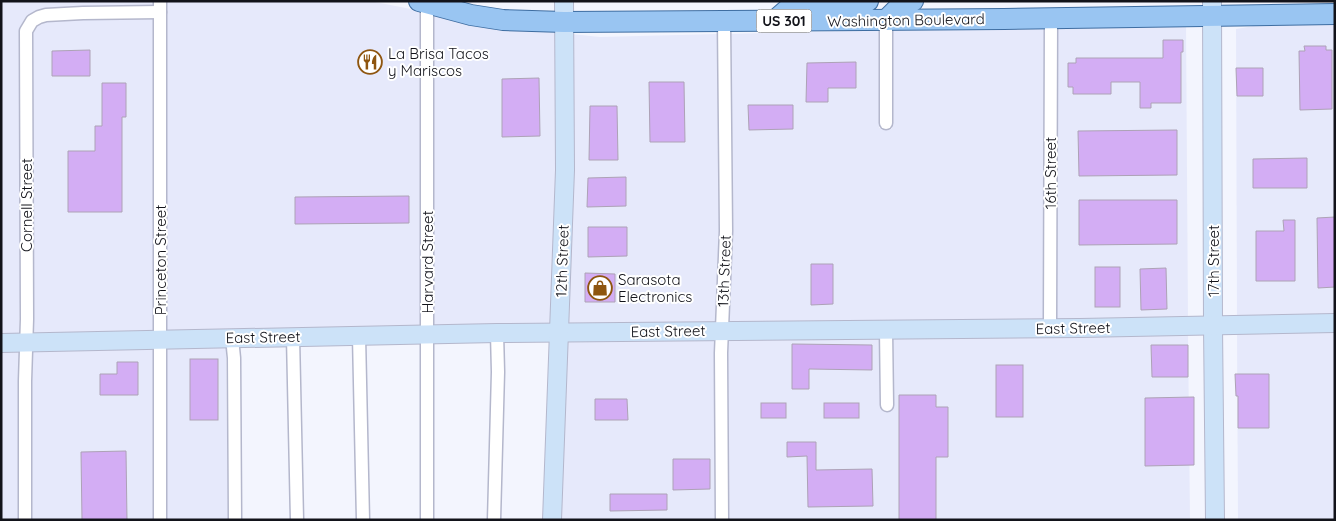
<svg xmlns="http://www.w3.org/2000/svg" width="1336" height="521" font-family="Quicksand,sans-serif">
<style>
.built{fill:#e6e9fb}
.building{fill:#d3adf4;stroke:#ada2b6}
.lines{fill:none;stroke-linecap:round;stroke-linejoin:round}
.street-casing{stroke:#b4b7cc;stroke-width:15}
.secondary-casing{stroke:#b4b7cc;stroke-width:20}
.primary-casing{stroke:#3e6da1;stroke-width:22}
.street{stroke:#fff;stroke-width:12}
.secondary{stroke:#cce2f8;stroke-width:18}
.primary{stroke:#99c5f2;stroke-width:20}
.labels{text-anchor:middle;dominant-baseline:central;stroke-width:4;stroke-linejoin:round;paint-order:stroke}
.shield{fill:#fff;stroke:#595a5f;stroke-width:1}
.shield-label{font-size:14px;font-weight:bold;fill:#12131a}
.street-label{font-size:15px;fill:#12131a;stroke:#fff}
.poi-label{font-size:15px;fill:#12131a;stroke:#fff;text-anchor:start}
</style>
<rect width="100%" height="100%" fill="#f3f5fe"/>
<g class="built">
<path d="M 1,1 L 154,1 L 154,6 L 29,15 L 24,20 L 21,26 L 19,38 L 20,293 L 19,337 L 1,337 Z"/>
<path d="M 166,1 L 370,1 L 421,11 L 421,329 L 166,333 Z"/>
<path d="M 433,13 L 489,26 L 558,33 L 559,170 L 553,327 L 434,329 Z"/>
<path d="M 153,18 L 154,334 L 33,336 L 32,32 L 35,27 L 41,22 L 51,20 Z"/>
<path d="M 1335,20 L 1335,318 L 1237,320 L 1236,29 L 1285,21 Z"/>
<path d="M 1186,22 L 1188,321 L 1057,322 L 1057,25 Z"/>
<path d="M 1044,25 L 1044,322 L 728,325 L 732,228 L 730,34 L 880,30 L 879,128 L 892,129 L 893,29 Z"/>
<path d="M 571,34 L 600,37 L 718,34 L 719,228 L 715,325 L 565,327 Z"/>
<path d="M 1335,329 L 1335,520 L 1238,520 L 1237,331 Z"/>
<path d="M 1188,333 L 1190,520 L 729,520 L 728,339 Z"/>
<path d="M 715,339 L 716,520 L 558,520 L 565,341 Z"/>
<path d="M 226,344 L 228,520 L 167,520 L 166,345 Z"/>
<path d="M 1,348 L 20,348 L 19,520 L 1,520 Z"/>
<path d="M 32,348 L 154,348 L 154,520 L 31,520 Z"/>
</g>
<g class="building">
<path d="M 1163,40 L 1183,40 L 1183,52 L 1181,52 L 1181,103 L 1151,103 L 1151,108 L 1140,108 L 1140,82 L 1111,82 L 1111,94 L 1073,94 L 1073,87 L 1068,87 L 1068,63 L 1076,63 L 1076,58 L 1163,58 Z"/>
<path d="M 1304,46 L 1326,46 L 1326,50 L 1332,50 L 1332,109 L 1300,110 L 1299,51 L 1305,51 Z"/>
<path d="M 90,50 L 90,76 L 52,76 L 52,51 Z"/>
<path d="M 856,62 L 856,88 L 828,88 L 828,102 L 806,102 L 807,63 Z"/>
<path d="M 1236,68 L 1263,68 L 1263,96 L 1237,96 Z"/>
<path d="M 539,78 L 540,136 L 502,137 L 502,79 Z"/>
<path d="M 649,82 L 684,82 L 685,142 L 650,142 Z"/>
<path d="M 102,83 L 126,83 L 126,117 L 122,117 L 122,212 L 68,212 L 68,151 L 95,151 L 95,126 L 102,126 Z"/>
<path d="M 748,105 L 793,105 L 793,129 L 749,130 Z"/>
<path d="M 590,106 L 617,106 L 618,160 L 589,160 Z"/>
<path d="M 1177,130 L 1177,175 L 1079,176 L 1078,131 Z"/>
<path d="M 1307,158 L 1307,188 L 1253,188 L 1253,159 Z"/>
<path d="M 626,177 L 626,206 L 587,207 L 588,178 Z"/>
<path d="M 409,196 L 409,223 L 295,224 L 295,197 Z"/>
<path d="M 1079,200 L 1177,200 L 1177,244 L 1079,245 Z"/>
<path d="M 1335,217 L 1335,287 L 1318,288 L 1317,218 Z"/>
<path d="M 1283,220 L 1295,220 L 1295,281 L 1256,281 L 1256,231 L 1284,231 Z"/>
<path d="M 588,227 L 627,227 L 627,256 L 588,257 Z"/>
<path d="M 811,264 L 833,264 L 833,304 L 811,305 Z"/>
<rect x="1095" y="267" width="25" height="40"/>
<path d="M 1166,268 L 1167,309 L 1141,310 L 1140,269 Z"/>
<path d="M 585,273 L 615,274 L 615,302 L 585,302 Z"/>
<path d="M 792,344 L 872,345 L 872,370 L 809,369 L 809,389 L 792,389 Z"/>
<path d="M 1151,345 L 1188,345 L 1188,377 L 1152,377 Z"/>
<rect x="190" y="359" width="28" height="61"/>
<path d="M 117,362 L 138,362 L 138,395 L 100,395 L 100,374 L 117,374 Z"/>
<rect x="996" y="365" width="27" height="52"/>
<path d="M 1235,374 L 1269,374 L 1269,428 L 1238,428 L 1238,396 L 1236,396 Z"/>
<path d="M 899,395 L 936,395 L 936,407 L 948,407 L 948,457 L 936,457 L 936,520 L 899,520 Z"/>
<path d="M 1194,397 L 1194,465 L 1145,466 L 1145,398 Z"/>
<path d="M 595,399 L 627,399 L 628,420 L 595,420 Z"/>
<rect x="761" y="403" width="25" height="15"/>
<rect x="824" y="403" width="35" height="15"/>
<path d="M 787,442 L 816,442 L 816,470 L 872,469 L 873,506 L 808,507 L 807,456 L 787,457 Z"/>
<path d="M 126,451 L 127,520 L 82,520 L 81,452 Z"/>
<path d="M 673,459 L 710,459 L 710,489 L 673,490 Z"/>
<path d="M 610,494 L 667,494 L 667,510 L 610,511 Z"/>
</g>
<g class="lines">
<g class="street-casing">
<g id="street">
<path d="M 160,1 L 160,520"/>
<path d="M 886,123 L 886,20"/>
<path d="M 1050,328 L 1051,18"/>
<path d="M 886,330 L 887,405"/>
<path d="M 359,336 L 363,520"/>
<path d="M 293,337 L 297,520"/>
<path d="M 232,338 L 234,358 L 235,520"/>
<path d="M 25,520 L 25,381 L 27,319 L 26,31 L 32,21 L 39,17 L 46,15 L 83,13 L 160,12"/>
<path d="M 427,520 L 427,4"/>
<path d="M 494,520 L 498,372 L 497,333"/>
<path d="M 722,520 L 721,353 L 726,231 L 724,22"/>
</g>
</g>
<g class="secondary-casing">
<g id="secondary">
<path d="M 1212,1 L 1213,326 L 1215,520"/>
<path d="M 1,343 L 497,333 L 1080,328 L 1335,323"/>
<path d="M 552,520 L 565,170 L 564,1"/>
</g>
</g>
<g class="primary-casing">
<g id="primary">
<path d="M 419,1 L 471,15 L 503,20 L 564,22 L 1004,19 L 1335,14"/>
<path d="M 886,20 L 898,8 L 913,1"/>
<path d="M 773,22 L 789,8 L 796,6 L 863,4 L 868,1"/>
</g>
</g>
<use href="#street" class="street"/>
<use href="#secondary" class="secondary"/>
<use href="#primary" class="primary"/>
</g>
<defs>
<g id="restaurant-ring" transform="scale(1.25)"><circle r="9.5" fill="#fff" stroke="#8e550f" stroke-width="1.5"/><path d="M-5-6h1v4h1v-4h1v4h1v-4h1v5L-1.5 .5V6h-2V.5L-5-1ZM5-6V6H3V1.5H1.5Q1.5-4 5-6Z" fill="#8e550f"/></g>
<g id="shop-ring" transform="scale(1.25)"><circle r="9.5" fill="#fff" stroke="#8e550f" stroke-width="1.5"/><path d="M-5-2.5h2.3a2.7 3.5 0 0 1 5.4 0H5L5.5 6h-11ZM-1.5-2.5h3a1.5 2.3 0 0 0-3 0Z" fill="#8e550f"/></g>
</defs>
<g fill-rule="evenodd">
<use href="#restaurant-ring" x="370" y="62"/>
<use href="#shop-ring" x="600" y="288"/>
</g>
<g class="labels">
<rect class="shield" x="756.5" y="9.5" width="55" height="23" rx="4"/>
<g class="shield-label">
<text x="784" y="21">US 301</text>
</g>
<g class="street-label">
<text transform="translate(906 20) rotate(-1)">Washington Boulevard</text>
<text transform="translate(1050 173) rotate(-90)">16th Street</text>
<text transform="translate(26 205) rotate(-90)">Cornell Street</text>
<text transform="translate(160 260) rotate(-90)">Princeton Street</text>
<text transform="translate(562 261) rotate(-88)">12th Street</text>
<text transform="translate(1213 261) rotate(-90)">17th Street</text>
<text transform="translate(427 262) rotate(-90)">Harvard Street</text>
<text transform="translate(724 271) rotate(-88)">13th Street</text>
<text transform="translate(1073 328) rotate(-1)">East Street</text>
<text transform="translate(668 331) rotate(-1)">East Street</text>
<text transform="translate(263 337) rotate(-1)">East Street</text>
</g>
<g class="poi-label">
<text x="388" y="53">La Brisa Tacos<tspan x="388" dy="17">y Mariscos</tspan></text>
<text x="618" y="279">Sarasota<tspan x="618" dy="17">Electronics</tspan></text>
</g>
</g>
<rect width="1336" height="521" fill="none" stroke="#12131a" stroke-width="5"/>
</svg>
